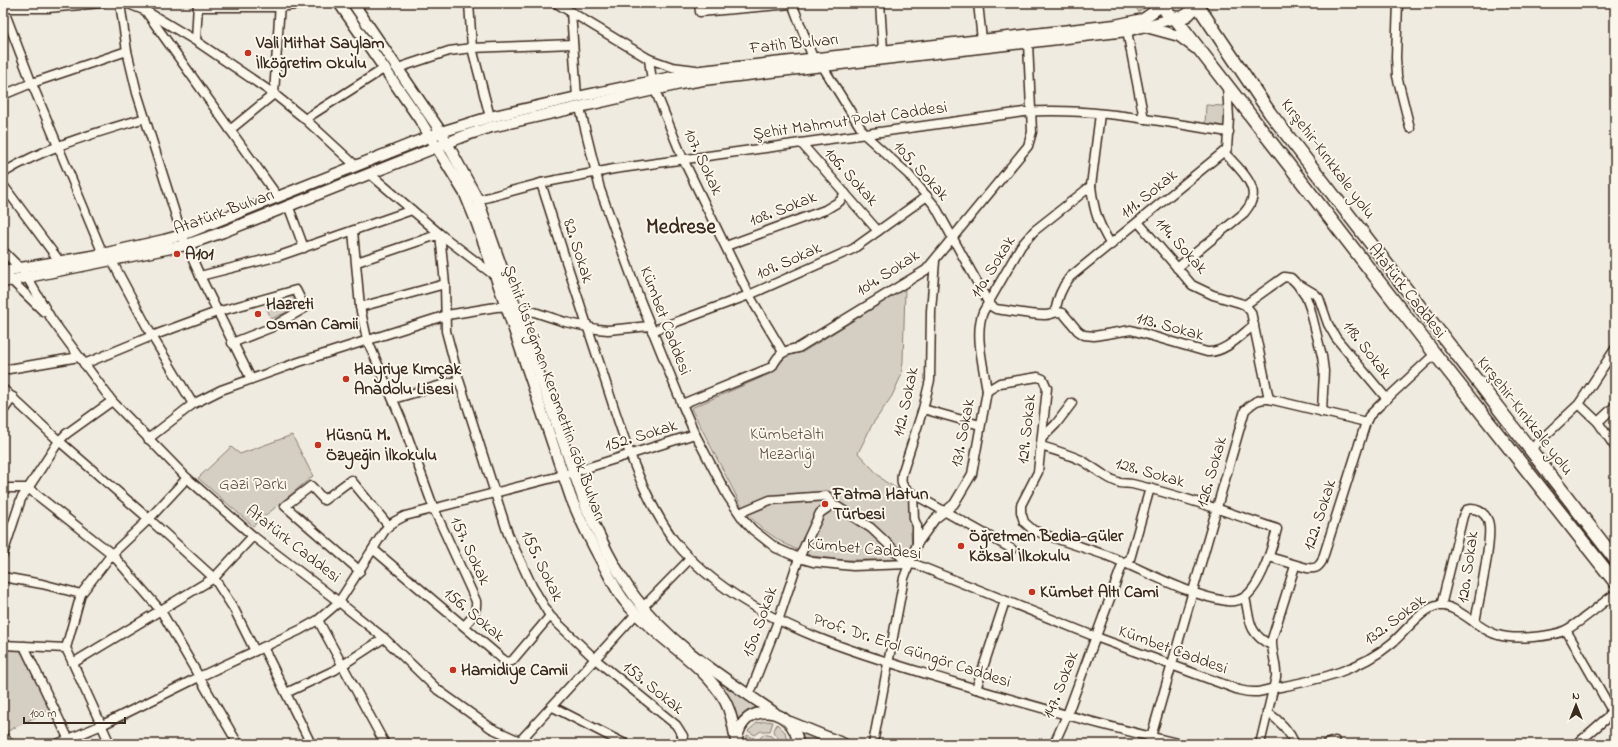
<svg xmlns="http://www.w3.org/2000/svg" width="1618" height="747" font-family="'Indie Flower',sans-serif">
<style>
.green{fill:#d5cec3;stroke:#887c70}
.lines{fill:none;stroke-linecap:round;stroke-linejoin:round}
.stream{stroke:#7f7367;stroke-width:2}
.minor-casing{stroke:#3b2a1e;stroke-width:11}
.major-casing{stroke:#3b2a1e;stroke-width:13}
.highway-casing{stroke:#3b2a1e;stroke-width:15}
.minor{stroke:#fbf7ec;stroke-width:8}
.major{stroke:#fbf7ec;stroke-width:10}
.highway{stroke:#fbf7ec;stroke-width:12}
.poi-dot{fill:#c8321e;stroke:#fbf7ec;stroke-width:1.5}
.labels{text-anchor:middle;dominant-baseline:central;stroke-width:4;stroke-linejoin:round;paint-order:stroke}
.poi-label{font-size:17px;font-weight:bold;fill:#3b2a1e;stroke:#fbf7ec;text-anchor:start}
.street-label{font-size:17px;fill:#3b2a1e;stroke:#fbf7ec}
.park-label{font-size:17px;fill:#625347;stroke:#fbf7ec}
.district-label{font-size:21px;font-weight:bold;fill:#3b2a1e;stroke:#fbf7ec}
</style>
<rect width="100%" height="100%" fill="#f0ebe0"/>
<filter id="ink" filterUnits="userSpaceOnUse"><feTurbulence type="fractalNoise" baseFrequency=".025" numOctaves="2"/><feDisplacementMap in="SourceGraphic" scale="8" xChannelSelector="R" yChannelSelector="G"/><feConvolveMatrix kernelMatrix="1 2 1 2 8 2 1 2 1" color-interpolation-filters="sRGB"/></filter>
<g filter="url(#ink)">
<g class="green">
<path d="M 702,3 L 760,3 L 703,8 Z"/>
<path d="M 1133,3 L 1148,3 L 1148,5 L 1139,12 Z"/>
<path d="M 1206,105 L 1223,106 L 1226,113 L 1225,127 L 1205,125 Z"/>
<path d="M 905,288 L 903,361 L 901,376 L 892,396 L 872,425 L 858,453 L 884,481 L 908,495 L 912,546 L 909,553 L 901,560 L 844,560 L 812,556 L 799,551 L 780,541 L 764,530 L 744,511 L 691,408 L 772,373 L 786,356 L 803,352 Z"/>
<path d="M 291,293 L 299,307 L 271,319 L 264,301 Z"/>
<path d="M 292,435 L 313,476 L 253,526 L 198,478 L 231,447 L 240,454 Z"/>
<path d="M 3,649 L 20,650 L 51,709 L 4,733 Z"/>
<path d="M 720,680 L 758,707 L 747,711 L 737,719 L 727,693 L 718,681 Z"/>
<path d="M 766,721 L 773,722 L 770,731 L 761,731 L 755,735 L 748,731 L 757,723 Z"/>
<path d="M 777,724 L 785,732 L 788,744 L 778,744 L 778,738 L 773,732 Z"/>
<path d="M 802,732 L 837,744 L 803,744 Z"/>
<path d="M 764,734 L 771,736 L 774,739 L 774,744 L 759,744 L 760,738 Z"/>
<path d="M 747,735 L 754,738 L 754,744 L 746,744 Z"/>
</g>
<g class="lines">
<path class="stream" d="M 1604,744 L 1615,736"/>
<g class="minor-casing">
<g id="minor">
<path d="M 120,3 L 127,51 L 137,93 L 182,235 L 200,276 L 251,379"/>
<path d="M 126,3 L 146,11 L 196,41 L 274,94 L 305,119 L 356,166"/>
<path d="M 469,3 L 472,48 L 490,117"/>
<path d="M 556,3 L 649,59 L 672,67 L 696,70"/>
<path d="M 699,3 L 700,12 L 792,4"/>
<path d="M 792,3 L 813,58"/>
<path d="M 880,3 L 883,50"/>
<path d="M 978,3 L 982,40"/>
<path d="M 1398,3 L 1396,57 L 1397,76 L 1410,128"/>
<path d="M 198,7 L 279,7 L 312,3"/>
<path d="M 3,8 L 30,79 L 103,254"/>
<path d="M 3,8 L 48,8 L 101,3"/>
<path d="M 571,12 L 577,97"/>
<path d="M 147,13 L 278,197"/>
<path d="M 1127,31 L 1144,119"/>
<path d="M 196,41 L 198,3"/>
<path d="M 649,59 L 652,81"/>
<path d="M 823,67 L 865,135 L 908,174 L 935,206 L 988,302 L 991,306 L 996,309 C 1012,311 1029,315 1045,315 C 1052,315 1056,310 1063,313 L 1078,331 L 1084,335 L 1094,336 L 1131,330 L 1207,352 C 1225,353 1241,335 1254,325"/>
<path d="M 398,68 L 449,51 L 472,48 L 573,44"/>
<path d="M 655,90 L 683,159 L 749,295 L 783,352"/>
<path d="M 3,95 L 32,83 L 127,51"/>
<path d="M 580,108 L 600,189 L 640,300 L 682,404 L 695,434 L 727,495 L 743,519 L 753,530 L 776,548 L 799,558 L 813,562 L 853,566 L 909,564 L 917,565 L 1096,637 L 1239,690 C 1259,695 1262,690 1280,687 C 1321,679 1360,670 1392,643 C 1404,633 1421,610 1436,606 C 1448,603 1464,615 1474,622 C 1481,627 1489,633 1498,635 C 1514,640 1552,637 1566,630 C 1584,620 1599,605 1615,594"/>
<path d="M 305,119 L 385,68"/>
<path d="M 230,130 L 274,94 L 280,3"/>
<path d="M 801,143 L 878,231"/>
<path d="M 3,173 C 47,146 96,133 145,118"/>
<path d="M 370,174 L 440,234 L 495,276"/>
<path d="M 541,183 C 561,246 581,308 602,371 C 621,429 638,489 673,539 C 686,556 700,569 717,582 C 786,635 871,657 953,682 C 1028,705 1104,726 1181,744"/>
<path d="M 3,185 L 60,262"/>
<path d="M 1091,186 C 1094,212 1098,223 1111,245"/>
<path d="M 478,200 L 541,183 L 614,169 L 1024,112 C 1093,107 1162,122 1229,132"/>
<path d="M 288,205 L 304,248"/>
<path d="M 1138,222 L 1192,285 L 1213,295 L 1240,303 L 1245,305 L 1251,312 L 1269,399"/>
<path d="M 353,231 L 360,307 L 367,339 L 402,421 L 434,509 L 476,601 C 477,613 472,618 464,626"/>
<path d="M 726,246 L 825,210 L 840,201 L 845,193"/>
<path d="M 3,251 L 24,272 L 52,320 L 112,401 L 187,478 L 253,536 L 339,602 L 384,638 L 438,690 L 491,728 L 526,744"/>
<path d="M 112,261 L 152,336 L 193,404"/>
<path d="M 935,261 L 931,311 L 930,380 L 923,409 L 902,474 C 901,482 901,486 908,491 L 1012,549"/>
<path d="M 357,262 L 440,234 L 445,284 L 446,331 L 459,380 L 508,534 L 532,586 L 550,616 L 595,659 L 676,725 L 683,736 L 679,744"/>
<path d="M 1177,268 L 1244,213 C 1246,210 1250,206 1251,202 C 1260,185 1234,164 1224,152"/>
<path d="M 200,276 L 279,256 L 412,210"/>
<path d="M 8,277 L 44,312"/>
<path d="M 1300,285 L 1315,294 L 1319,298 L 1328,324 L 1336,338 L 1387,399"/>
<path d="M 1245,305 L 1284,277 L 1291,278 L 1297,284 L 1306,297 L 1310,308 L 1322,356 L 1324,371 L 1322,412"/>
<path d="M 360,307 L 445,284"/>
<path d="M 1055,312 C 1058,298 1061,288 1070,277 L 1227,149 L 1229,118 L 1227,86"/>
<path d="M 652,331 L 749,295 L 853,249 L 927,196"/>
<path d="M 84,364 L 152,336 L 217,312 L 296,290 L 305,308 L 270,328 L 232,343"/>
<path d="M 3,370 L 79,357"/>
<path d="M 3,389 L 59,441 L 149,519 L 214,578 L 234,609 L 255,651"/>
<path d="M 987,391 C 984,368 974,334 983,312 L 1021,246 L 1034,231 L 1091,186 L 1100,114"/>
<path d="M 393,399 L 459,380"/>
<path d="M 682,404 L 772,367 C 779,353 783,351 798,348 L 926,270 L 1028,146 L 1032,132 L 1028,43"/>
<path d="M 1579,404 L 1598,422 L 1615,447"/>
<path d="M 923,409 L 980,425"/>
<path d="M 3,411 L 13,397"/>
<path d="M 1598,422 L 1615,406"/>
<path d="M 1042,438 L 1056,424 L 1072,403"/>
<path d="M 148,439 L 193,404 L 221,390 L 299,362 L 447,315 L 496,307 L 516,306 L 565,322 L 597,329 L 608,330 L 650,326"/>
<path d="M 1530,450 L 1579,404 L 1615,349"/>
<path d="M 3,488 L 28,488 L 112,554 L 149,519 L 187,478"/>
<path d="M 833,504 L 871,528 L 909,564"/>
<path d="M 744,511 L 770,500 L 827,496 L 833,504 L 820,513 L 799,558 L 778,621 L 749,696"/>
<path d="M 917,544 L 935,519 L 954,504 L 972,474 L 987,391 L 1000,383 L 1038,377 L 1043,379 L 1047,388 L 1038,472 L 1021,505 L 1021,512 L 1024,522 L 1033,530 C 1058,540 1083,547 1108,556 C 1144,570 1189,596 1227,601 C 1233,602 1240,600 1245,597 C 1261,585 1272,548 1277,529 C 1230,513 1182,496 1132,484 C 1128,483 1124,484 1120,483 C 1106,479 1094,467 1081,460 C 1068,454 1054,450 1041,446"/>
<path d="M 373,549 L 506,662 L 512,661 L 550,616"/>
<path d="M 3,554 L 21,499 L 59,441 L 66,434 L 112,401"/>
<path d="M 1269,557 L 1307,568 C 1315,569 1318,568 1322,561 L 1366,422 L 1369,416 L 1380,405 L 1435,354"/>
<path d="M 360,571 L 285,506 L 311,486 L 324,500 L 351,480 L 388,525"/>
<path d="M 3,577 L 42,584 L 81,594"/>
<path d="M 1245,597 C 1250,620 1248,634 1271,645"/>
<path d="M 1441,606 L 1463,516 L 1466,510 C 1475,507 1485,512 1488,521 C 1494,536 1478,603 1475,623"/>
<path d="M 643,607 L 689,560"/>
<path d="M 318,620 L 385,744"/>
<path d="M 1566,630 L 1611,709 L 1609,716 L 1577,744"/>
<path d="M 3,645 L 66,648"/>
<path d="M 24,646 L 69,740"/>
<path d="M 263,647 L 311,744"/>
<path d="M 73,663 L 214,578 L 253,536"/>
<path d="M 976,689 L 1005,601"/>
<path d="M 286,693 L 335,670 L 384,638"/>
<path d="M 553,707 L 625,744"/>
<path d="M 1267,712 C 1279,720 1289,730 1295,744"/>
<path d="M 3,736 L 10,744"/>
<path d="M 520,741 L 636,614"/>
<path d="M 57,744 L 102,725 L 199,677 L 300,630 L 318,620 L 339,602 L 385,530 C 390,523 397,520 405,516 L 564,475 L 695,434"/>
<path d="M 110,744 L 66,648 L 81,594 L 112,554 L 161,611 L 238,744"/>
<path d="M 873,744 L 904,578 L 917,544 L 917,526 L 914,519 L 913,494"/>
<path d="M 1054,744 L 1067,715 L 1123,563 L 1130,559 L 1150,488"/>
<path d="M 1149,744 L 1245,410 C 1253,403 1258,398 1269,399 L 1366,422"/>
<path d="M 1260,744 L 1276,677 C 1277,664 1271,652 1272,639 L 1295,566"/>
<path d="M 1326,744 L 1335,741"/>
</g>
</g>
<g class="major-casing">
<g id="major">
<path d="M 339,3 L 420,120 L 465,194 L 476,221 L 506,306 L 571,498 C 581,522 592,544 604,566 C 611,579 617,592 626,603 C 655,638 704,663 725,701 C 732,714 734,729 736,742"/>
<path d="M 353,3 L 441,132 L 478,200 L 586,507 C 600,538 615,570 635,597 C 671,646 726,679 775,713"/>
<path d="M 1146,27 L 1179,36 L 1195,48"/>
<path d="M 3,271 L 98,255 L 164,240 L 182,235 L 441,132 L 490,117 L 577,97 L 701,71 L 1115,25 L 1143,19 L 1163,5"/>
<path d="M 3,282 L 186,245 L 223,232 L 467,135 L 491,127 L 680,84 L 703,80 L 1127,31 L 1175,18"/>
<path d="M 790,722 L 844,744"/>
<path d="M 737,739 C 742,700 795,706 798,744"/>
</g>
</g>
<g class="highway-casing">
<g id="highway">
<path d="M 1163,3 C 1165,23 1192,22 1194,3"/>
<path d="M 1196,3 L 1270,113 L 1615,559"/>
<path d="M 1175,18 L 1435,354 L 1615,582"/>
</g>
</g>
<use href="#minor" class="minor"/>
<use href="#major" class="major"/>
<use href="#highway" class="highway"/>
</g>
</g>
<g class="poi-dot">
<circle cx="248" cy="53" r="4"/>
<circle cx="177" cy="254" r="4"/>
<circle cx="258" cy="314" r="4"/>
<circle cx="346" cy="379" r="4"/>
<circle cx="318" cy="445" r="4"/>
<circle cx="825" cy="504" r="4"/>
<circle cx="961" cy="546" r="4"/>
<circle cx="1032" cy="592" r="4"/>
<circle cx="453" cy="670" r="4"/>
</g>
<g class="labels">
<g class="poi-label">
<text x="256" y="43">Vali Mithat Saylam<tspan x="256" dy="20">İlköğretim Okulu</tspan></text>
<text x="185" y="254">A101</text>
<text x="266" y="304">Hazreti<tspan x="266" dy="20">Osman Camii</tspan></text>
<text x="354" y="369">Hayriye Kımçak<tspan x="354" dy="20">Anadolu Lisesi</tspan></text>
<text x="326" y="435">Hüsnü M.<tspan x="326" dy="20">Özyeğin İlkokulu</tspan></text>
<text x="833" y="494">Fatma Hatun<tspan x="833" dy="20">Türbesi</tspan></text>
<text x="969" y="536">Öğretmen Bedia-Güler<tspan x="969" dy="20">Köksal İlkokulu</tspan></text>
<text x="1040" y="592">Kümbet Altı Cami</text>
<text x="461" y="670">Hamidiye Camii</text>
</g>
<g class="street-label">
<text transform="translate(794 44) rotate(-6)">Fatih Bulvarı</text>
<text transform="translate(850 121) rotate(-8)">Şehit Mahmut Polat Caddesi</text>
<text transform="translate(1328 159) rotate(53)">Kırşehir-Kırıkkale yolu</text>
<text transform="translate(703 162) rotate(65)">107. Sokak</text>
<text transform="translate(921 171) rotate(48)">105. Sokak</text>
<text transform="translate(851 177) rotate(48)">106. Sokak</text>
<text transform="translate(1149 194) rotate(-39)">111. Sokak</text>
<text transform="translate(783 209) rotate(-21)">108. Sokak</text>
<text transform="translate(224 212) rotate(-20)">Atatürk Bulvarı</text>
<text transform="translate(1181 246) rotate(48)">114. Sokak</text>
<text transform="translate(578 251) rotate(72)">82. Sokak</text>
<text transform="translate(789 261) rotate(-24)">109. Sokak</text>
<text transform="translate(993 267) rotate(-58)">110. Sokak</text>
<text transform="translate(888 273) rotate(-33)">104. Sokak</text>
<text transform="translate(1407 291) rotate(52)">Atatürk Caddesi</text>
<text transform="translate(665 321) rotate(69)">Kümbet Caddesi</text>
<text transform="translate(1170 327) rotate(15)">113. Sokak</text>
<text transform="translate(1367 350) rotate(52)">118. Sokak</text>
<text transform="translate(554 393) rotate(70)">Şehit Üsteğmen Keramettin Gök Bulvarı</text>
<text transform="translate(906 402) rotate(-78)">112. Sokak</text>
<text transform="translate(1525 416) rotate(52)">Kırşehir-Kırıkkale yolu</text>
<text transform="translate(1027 429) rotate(-84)">129. Sokak</text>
<text transform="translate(963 433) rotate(-79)">131. Sokak</text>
<text transform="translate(641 436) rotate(-17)">152. Sokak</text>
<text transform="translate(1212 472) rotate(-74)">126. Sokak</text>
<text transform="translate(1150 473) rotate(16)">128. Sokak</text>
<text transform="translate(1320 515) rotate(-72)">122. Sokak</text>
<text transform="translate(293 544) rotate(38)">Atatürk Caddesi</text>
<text transform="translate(864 549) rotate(5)">Kümbet Caddesi</text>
<text transform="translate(470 551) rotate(65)">157. Sokak</text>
<text transform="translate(542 566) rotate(64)">155. Sokak</text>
<text transform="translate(1468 567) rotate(-82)">120. Sokak</text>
<text transform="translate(474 615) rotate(40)">156. Sokak</text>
<text transform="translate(1395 620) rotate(-37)">132. Sokak</text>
<text transform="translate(760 622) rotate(-70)">150. Sokak</text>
<text transform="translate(1173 650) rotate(20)">Kümbet Caddesi</text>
<text transform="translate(912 651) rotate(18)">Prof. Dr. Erol Güngör Caddesi</text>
<text transform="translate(1061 685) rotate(-69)">147. Sokak</text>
<text transform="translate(653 688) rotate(39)">153. Sokak</text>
</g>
<g class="park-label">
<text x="787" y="434">Kümbetaltı<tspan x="787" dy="20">Mezarlığı</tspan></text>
<text x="253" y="484">Gazi Parkı</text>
</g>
<g class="district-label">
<text x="681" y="228">Medrese</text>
</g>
</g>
<rect width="1618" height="747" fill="none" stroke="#fbf7ec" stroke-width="16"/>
<rect x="8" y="8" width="1602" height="731" fill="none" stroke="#3b2a1e" stroke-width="1.5" filter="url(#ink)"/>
<g transform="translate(1576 705)" stroke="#fbf7ec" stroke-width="3" paint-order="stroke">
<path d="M0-3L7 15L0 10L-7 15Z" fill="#3b2a1e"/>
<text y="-6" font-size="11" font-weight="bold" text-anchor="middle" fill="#3b2a1e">N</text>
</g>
<path d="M24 717v6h101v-6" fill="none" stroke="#3b2a1e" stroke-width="2"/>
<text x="30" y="717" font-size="12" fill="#3b2a1e" stroke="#fbf7ec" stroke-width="3" paint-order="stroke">100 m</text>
</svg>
